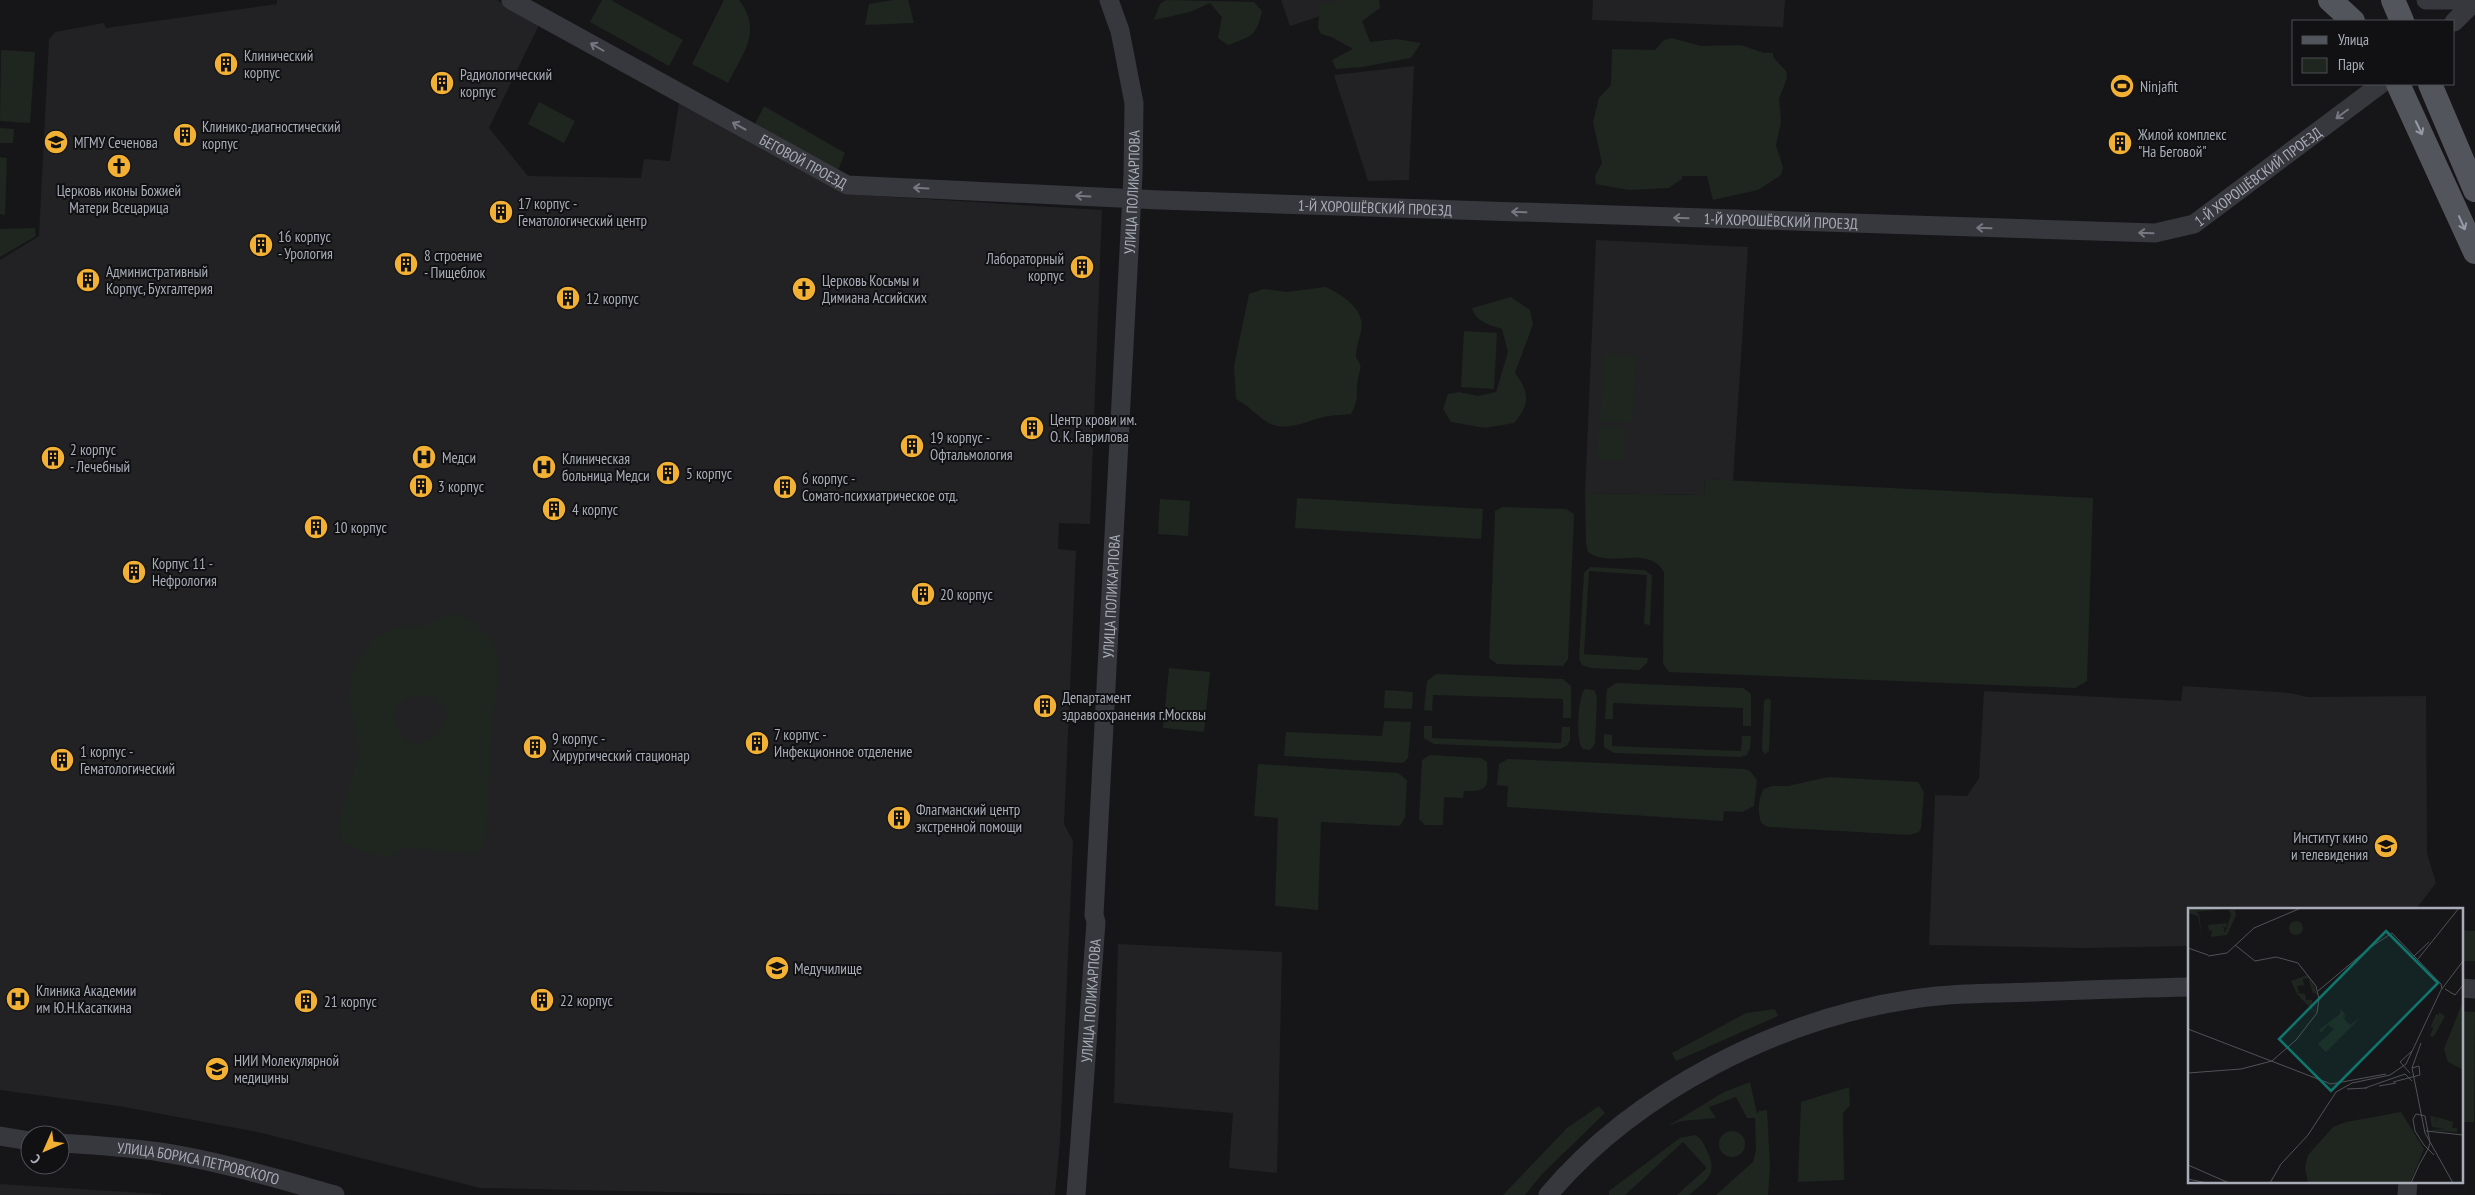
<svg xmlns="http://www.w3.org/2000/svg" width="2475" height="1195" font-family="'PT Sans Narrow',sans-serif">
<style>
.built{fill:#222225}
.green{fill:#1e261f;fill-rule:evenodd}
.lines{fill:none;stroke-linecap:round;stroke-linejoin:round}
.minor{stroke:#37383d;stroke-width:19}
.major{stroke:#53555c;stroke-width:24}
.oneway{stroke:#757881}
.oneway2{stroke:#979ba6}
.labels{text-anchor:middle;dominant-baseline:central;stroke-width:4;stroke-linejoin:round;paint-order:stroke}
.poi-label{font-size:15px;fill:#a8adb8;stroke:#111113;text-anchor:start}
.street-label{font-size:15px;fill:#a8adb8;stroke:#111113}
.inset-road{fill:none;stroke:#505258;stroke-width:1}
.view{fill:#0f766e;fill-opacity:0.15;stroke:#0f766e;stroke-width:2.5}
.inset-edge{fill:none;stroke:#a8adb8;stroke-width:2.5}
</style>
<rect width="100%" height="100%" fill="#161618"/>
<g class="built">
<path d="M 277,0 L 497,0 L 539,25 L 489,128 L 528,176 L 641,178 L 644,159 L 670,161 L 679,103 L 749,139 L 845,194 L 1102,210 L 1090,524 L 1059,523 L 1058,549 L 1076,551 L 1064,824 L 1073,841 L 1060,1140 L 1055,1195 L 769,1194 L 480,1188 L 262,1133 L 119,1106 L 0,1090 L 0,260 L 39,236 L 49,39 L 55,32 L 104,23 L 106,28 L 277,4 Z"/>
<path d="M 1281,0 L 1368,0 L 1290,26 Z"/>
<path d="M 1593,0 L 1785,0 L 1783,27 L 1592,20 Z"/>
<path d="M 1414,66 L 1409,180 L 1368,181 L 1334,75 Z"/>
<path d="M 1596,240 L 1748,247 L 1733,481 L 1705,479 L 1704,495 L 1585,493 Z"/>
<path d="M 2183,686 L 2290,693 L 2307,697 L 2426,696 L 2427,853 L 2436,883 L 2416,909 L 2189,909 L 2189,946 L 2083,948 L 1929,945 L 1935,795 L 1967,796 L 1979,778 L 1984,691 L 2181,701 Z"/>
<path d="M 1118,944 L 1282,952 L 1277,1173 L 1229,1168 L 1233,1113 L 1114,1103 Z"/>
<path d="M 0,1184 L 160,1194 L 162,1195 L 0,1195 Z"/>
</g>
<g class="green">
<path d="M 602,0 L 611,0 L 683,40 L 669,66 L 590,22 Z"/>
<path d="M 724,0 L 739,0 C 763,31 743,53 728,83 L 692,64 Z"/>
<path d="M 893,0 L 908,0 L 914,23 L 865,25 L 869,4 Z"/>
<path d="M 1166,0 L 1254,2 L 1262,11 C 1256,37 1252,36 1228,45 L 1218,38 L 1222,17 L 1210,3 L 1190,12 L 1154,20 L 1160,4 Z"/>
<path d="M 1339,0 L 1379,0 L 1380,8 L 1362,21 L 1370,42 L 1396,39 L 1421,43 L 1411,58 L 1362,67 L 1336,69 L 1332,60 L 1353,49 L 1332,37 L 1321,34 L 1318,28 L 1320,5 Z"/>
<path d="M 1672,38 L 1701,46 L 1741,45 L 1764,53 L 1773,53 L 1773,57 L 1786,71 L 1787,78 L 1779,99 L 1781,122 L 1776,145 L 1783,168 L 1781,175 L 1758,190 L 1713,200 L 1707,176 L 1682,176 L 1682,179 L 1669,188 L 1629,190 L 1596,184 L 1595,176 L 1602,163 L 1593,122 L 1599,98 L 1611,85 L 1612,49 L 1655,50 L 1664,40 Z"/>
<path d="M 1,50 L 35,52 L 30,123 L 0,121 Z"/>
<path d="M 539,102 L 575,121 L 564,143 L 528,124 Z"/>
<path d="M 764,106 L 845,153 L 836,175 L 755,124 Z"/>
<path d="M 0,128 L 14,129 L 13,143 L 0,143 Z"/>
<path d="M 0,157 L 7,158 L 5,215 L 0,214 Z"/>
<path d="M 35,228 L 36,236 L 0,257 L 0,229 Z"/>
<path d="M 1326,287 C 1342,295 1366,309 1361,331 C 1359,341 1356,347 1356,358 C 1364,367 1359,369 1358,380 C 1355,397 1360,397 1351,414 C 1341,415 1329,415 1320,418 C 1303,423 1283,432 1267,422 C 1256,415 1248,405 1236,399 L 1234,366 L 1249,294 L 1264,289 L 1287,292 Z"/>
<path d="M 1511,297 L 1530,310 L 1533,324 L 1515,373 C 1530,393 1530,404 1514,423 L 1485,428 L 1451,422 L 1443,409 L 1448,394 L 1459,392 L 1478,396 L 1496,392 L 1508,352 L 1502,329 C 1489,325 1476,322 1472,308 Z"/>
<path d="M 1464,331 L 1497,333 L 1494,389 L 1461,387 Z"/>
<path d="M 1604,354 L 1636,356 L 1632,423 L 1600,421 Z"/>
<path d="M 1598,426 L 1625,428 L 1623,461 L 1596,459 Z"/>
<path d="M 1705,479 L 2093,498 L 2087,681 L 2075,688 L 1669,672 L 1663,664 L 1664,572 C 1648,544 1610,569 1588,552 L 1586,543 L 1585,493 L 1704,495 Z"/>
<path d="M 1297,498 L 1483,509 L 1481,539 L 1295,528 Z"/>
<path d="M 1160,499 L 1190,501 L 1188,536 L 1158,534 Z"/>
<path d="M 1503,507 L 1566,509 L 1574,514 L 1568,659 L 1563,666 L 1497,664 L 1489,658 L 1495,515 L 1495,511 Z"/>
<path d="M 1590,567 L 1644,570 L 1652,575 L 1650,625 L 1644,624 L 1647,575 L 1589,571 L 1584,654 L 1648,658 L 1647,663 L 1639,670 L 1591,668 L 1582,665 L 1579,659 L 1584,573 Z"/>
<path d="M 446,615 L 462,615 L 471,620 L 493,641 L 497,656 L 497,688 L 491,726 L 486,840 L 478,853 C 455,854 434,850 411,848 C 401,847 398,855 390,856 C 380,858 351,848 342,841 L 338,825 L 359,754 L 356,729 L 348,698 L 352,673 L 359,658 L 374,639 L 387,631 L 403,627 L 426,626 ZM 433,696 L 448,712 L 439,733 L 420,745 L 405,740 L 393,720 L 396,705 L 409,697 Z"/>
<path d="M 1169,668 L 1210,672 L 1204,732 L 1163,728 Z"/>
<path d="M 1436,674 L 1563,679 L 1571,686 L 1571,718 L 1563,718 L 1563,699 L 1433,695 L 1432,711 L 1424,710 L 1427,681 Z"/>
<path d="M 1616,683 L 1743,688 L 1751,694 L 1751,726 L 1743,726 L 1743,708 L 1613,703 L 1613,719 L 1605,719 L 1607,689 Z"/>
<path d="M 1585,689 L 1594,690 L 1597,697 L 1595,744 L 1590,750 L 1583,749 C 1575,743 1578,695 1585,689 Z"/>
<path d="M 1385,690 L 1413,692 L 1412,709 L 1384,708 Z"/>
<path d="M 1768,698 L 1771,701 L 1769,751 L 1765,754 L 1762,750 L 1764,701 Z"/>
<path d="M 1384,721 L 1411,722 L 1408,758 L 1403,763 L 1284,756 L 1286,732 L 1382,736 Z"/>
<path d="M 1424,726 L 1432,726 L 1432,738 L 1561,743 L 1562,727 L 1570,727 L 1570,740 L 1567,746 L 1560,749 L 1434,744 L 1424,738 Z"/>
<path d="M 1604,734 L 1612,735 L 1612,746 L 1741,751 L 1742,736 L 1751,736 L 1750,748 L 1747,755 L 1740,757 L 1614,753 L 1604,747 Z"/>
<path d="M 1430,755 L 1481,758 L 1487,762 C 1488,786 1490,792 1464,791 L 1463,798 L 1444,797 L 1443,825 L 1425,825 L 1419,819 L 1422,760 Z"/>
<path d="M 1508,759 L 1744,769 L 1750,771 L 1757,780 L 1754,806 L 1742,812 L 1724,811 L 1723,821 L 1507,807 L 1508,786 L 1497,785 L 1499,764 Z"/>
<path d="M 1258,764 L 1398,773 L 1407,780 L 1405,817 L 1400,826 L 1321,822 L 1318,910 L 1275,906 L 1278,818 L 1254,816 Z"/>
<path d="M 1828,777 L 1918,782 L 1924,792 L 1921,828 L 1919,832 L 1910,835 L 1769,827 L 1762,824 C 1757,815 1758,797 1764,789 L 1772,786 L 1788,786 Z"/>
<path d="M 2461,930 L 2475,931 L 2475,961 L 2461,961 Z"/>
<path d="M 1775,1009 L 1778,1016 L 1676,1061 L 1672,1053 L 1746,1013 Z"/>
<path d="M 2461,1011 L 2475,1012 L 2474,1122 L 2461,1122 Z"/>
<path d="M 1750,1082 L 1757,1114 L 1759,1111 L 1767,1110 L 1770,1167 L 1768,1195 L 1716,1195 L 1753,1162 L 1756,1150 L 1755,1118 L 1747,1118 L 1736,1097 L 1709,1107 L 1716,1118 L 1682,1121 L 1668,1126 L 1724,1092 Z"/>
<path d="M 1849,1087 L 1850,1105 L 1843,1113 L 1844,1180 L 1798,1182 L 1801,1102 Z"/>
<path d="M 1599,1106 L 1605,1113 L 1542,1174 L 1525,1195 L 1503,1195 L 1567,1128 Z"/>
<circle cx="1732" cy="1144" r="13"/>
<path d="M 1695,1135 C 1702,1139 1704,1144 1707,1151 C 1719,1175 1706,1180 1689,1195 L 1677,1195 L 1707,1168 L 1683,1142 L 1625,1195 L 1609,1195 L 1609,1191 L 1680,1138 Z"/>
</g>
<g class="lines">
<g class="minor">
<path id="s1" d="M 511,0 L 847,185 L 1160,200 L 2155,233 L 2194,224 L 2381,84"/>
<path d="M 2426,0 L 2462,0"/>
<path d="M 2454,22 L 2469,7 L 2475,5"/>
<path d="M 2461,988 L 2475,989"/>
<path d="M 0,1136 L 30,1141"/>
<path id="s2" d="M 60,1143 C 93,1145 127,1147 160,1152 C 219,1161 278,1179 335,1195"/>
<path id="s3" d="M 1076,1195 L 1096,922 L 1094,915 L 1133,175 L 1134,103 L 1120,31 L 1109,0"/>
<path d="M 1548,1195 C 1636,1091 1779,1019 1913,999 C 1953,993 1994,993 2034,992 C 2086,990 2137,988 2189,987"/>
<path d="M 2407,1195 L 2408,1181"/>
</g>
<g class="major">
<path d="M 2330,0 L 2353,21"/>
<path d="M 2393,0 L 2402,21"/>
<path d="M 2398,84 L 2475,252"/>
<path d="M 2430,84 L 2475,190"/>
</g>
</g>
<defs><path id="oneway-shaft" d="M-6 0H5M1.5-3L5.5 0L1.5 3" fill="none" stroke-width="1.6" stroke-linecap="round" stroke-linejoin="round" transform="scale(1.25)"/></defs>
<g class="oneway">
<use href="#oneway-shaft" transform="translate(597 47) rotate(-150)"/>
<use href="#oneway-shaft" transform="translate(2342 114) rotate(143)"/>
<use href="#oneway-shaft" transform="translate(739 126) rotate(-151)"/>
<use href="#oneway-shaft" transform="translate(921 188) rotate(-177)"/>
<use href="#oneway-shaft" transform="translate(1083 196) rotate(-177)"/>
<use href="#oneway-shaft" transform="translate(1519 212) rotate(-178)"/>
<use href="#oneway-shaft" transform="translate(1681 218) rotate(-178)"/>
<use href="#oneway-shaft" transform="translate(1984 228) rotate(-178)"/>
<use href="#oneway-shaft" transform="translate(2146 233) rotate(-178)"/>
</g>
<g class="oneway2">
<use href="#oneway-shaft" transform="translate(2419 128) rotate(65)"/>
<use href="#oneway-shaft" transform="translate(2462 223) rotate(66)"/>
</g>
<defs>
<g id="building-disc" transform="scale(1.25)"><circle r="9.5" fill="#f2b134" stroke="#111113"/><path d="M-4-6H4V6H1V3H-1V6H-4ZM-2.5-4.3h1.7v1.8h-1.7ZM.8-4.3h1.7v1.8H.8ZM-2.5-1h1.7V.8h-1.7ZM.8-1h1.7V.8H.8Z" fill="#111"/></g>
<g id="stadium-disc" transform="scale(1.25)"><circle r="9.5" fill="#f2b134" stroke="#111113"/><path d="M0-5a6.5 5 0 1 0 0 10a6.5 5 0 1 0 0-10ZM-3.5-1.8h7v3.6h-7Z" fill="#111"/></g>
<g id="university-disc" transform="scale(1.25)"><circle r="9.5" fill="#f2b134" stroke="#111113"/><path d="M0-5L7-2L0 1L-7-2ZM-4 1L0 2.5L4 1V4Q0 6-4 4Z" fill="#111"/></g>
<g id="church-disc" transform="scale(1.25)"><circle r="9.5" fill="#f2b134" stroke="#111113"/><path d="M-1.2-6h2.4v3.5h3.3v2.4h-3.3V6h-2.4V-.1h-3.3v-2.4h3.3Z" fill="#111"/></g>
<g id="hospital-disc" transform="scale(1.25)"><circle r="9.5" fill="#f2b134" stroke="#111113"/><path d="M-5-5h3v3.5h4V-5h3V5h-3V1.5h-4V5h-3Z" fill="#111"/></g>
</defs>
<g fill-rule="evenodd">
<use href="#building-disc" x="226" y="64"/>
<use href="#building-disc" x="442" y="83"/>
<use href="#stadium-disc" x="2122" y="86"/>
<use href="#building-disc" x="185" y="135"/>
<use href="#university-disc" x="56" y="142"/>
<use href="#building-disc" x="2120" y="143"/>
<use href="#church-disc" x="119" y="166"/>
<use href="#building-disc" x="501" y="212"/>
<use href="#building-disc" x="261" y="245"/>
<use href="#building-disc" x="406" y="264"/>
<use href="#building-disc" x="1082" y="267"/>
<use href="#building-disc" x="88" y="280"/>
<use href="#church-disc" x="804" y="289"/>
<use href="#building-disc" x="568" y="298"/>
<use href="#building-disc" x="1032" y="428"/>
<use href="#building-disc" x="912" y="446"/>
<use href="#hospital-disc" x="424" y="457"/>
<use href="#building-disc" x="53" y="458"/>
<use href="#hospital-disc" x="544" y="467"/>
<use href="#building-disc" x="668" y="473"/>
<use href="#building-disc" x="421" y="486"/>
<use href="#building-disc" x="785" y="487"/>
<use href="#building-disc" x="554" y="509"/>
<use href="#building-disc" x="316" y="527"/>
<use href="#building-disc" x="134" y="572"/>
<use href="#building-disc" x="923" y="594"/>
<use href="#building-disc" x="1045" y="706"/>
<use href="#building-disc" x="757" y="743"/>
<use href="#building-disc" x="535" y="747"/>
<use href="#building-disc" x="62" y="760"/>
<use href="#building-disc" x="899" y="818"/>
<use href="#university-disc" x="2386" y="846"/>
<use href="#university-disc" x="777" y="968"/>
<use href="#hospital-disc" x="18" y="999"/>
<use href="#building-disc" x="542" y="1000"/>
<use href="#building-disc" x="306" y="1001"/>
<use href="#university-disc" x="217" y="1069"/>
</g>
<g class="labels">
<g class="poi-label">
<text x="244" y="55">Клинический<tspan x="244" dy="17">корпус</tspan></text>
<text x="460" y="74">Радиологический<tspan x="460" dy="17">корпус</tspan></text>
<text x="2140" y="86">Ninjafit</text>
<text x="202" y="126">Клинико-диагностический<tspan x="202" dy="17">корпус</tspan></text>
<text x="2138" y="134">Жилой комплекс<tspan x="2138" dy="17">"На Беговой"</tspan></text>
<text x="74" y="142">МГМУ Сеченова</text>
<text x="119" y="190" text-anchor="middle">Церковь иконы Божией<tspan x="119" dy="17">Матери Всецарица</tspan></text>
<text x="518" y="203">17 корпус -<tspan x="518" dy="17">Гематологический центр</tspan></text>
<text x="278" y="236">16 корпус<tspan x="278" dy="17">- Урология</tspan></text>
<text x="424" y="255">8 строение<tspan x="424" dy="17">- Пищеблок</tspan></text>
<text x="1064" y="258" text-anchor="end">Лабораторный<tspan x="1064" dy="17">корпус</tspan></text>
<text x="106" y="271">Административный<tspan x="106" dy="17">Корпус, Бухгалтерия</tspan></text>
<text x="822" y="280">Церковь Косьмы и<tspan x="822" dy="17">Димиана Ассийских</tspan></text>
<text x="586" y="298">12 корпус</text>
<text x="1050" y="419">Центр крови им.<tspan x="1050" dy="17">О. К. Гаврилова</tspan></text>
<text x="930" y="437">19 корпус -<tspan x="930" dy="17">Офтальмология</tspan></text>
<text x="70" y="449">2 корпус<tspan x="70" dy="17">- Лечебный</tspan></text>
<text x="442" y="457">Медси</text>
<text x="562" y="458">Клиническая<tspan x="562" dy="17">больница Медси</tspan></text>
<text x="686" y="473">5 корпус</text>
<text x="802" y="478">6 корпус -<tspan x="802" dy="17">Сомато-психиатрическое отд.</tspan></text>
<text x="438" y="486">3 корпус</text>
<text x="572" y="509">4 корпус</text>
<text x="334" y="527">10 корпус</text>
<text x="152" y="563">Корпус 11 -<tspan x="152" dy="17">Нефрология</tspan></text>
<text x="940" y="594">20 корпус</text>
<text x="1062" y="697">Департамент<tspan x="1062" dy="17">здравоохранения г.Москвы</tspan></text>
<text x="774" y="734">7 корпус -<tspan x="774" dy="17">Инфекционное отделение</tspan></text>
<text x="552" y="738">9 корпус -<tspan x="552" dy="17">Хирургический стационар</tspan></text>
<text x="80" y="751">1 корпус -<tspan x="80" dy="17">Гематологический</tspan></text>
<text x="916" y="809">Флагманский центр<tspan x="916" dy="17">экстренной помощи</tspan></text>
<text x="2368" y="837" text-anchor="end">Институт кино<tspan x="2368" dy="17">и телевидения</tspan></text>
<text x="794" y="968">Медучилище</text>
<text x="36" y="990">Клиника Академии<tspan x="36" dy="17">им Ю.Н.Касаткина</tspan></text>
<text x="560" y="1000">22 корпус</text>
<text x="324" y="1001">21 корпус</text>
<text x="234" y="1060">НИИ Молекулярной<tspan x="234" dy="17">медицины</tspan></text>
</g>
<g class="street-label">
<text stroke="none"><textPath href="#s1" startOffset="334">БЕГОВОЙ ПРОЕЗД</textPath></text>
<text stroke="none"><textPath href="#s1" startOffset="1812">1-Й ХОРОШЁВСКИЙ ПРОЕЗД</textPath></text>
<text stroke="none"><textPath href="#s3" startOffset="1005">УЛИЦА ПОЛИКАРПОВА</textPath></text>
<text stroke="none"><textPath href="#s1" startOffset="912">1-Й ХОРОШЁВСКИЙ ПРОЕЗД</textPath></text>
<text stroke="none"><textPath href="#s1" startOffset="1318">1-Й ХОРОШЁВСКИЙ ПРОЕЗД</textPath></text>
<text stroke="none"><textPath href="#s3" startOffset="600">УЛИЦА ПОЛИКАРПОВА</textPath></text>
<text stroke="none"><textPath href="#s3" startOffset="195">УЛИЦА ПОЛИКАРПОВА</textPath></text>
<text stroke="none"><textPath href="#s2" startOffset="140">УЛИЦА БОРИСА ПЕТРОВСКОГО</textPath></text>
</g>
</g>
<g transform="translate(2188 908)">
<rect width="275" height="275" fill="#161618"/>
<path d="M 0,0 L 44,0 L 8,4 L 11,6 L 14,29 L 10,8 L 0,5 ZM 53,0 L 47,2 L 48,7 L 39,27 L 23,29 L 24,22 L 21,23 L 20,17 L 39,15 L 38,20 L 35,18 L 37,25 L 43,7 L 41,2 ZM101 20a7 7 0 1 1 14 0a7 7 0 1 1-14 0ZM 119,67 L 125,75 L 129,86 L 125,85 L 120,70 L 115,71 L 116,77 L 109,78 L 111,84 L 110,85 L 117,86 L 118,92 L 124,92 L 124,101 L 127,103 L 129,99 L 127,104 L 123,101 L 109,86 L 103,73 ZM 275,93 L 275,161 L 274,161 L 260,154 L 256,141 ZM 153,101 L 157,106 L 152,113 L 158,106 L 156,111 L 162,117 L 172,110 L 138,144 L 130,136 L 146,121 L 140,117 L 133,125 L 131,122 L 152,106 ZM 251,104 L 257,108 L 249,123 L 245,129 L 242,128 L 245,120 L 243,119 L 235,138 L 248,106 L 251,107 ZM 213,204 L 236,241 L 222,275 L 120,275 L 117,259 L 120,247 L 145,219 L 158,214 ZM 242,208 L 248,209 L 249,217 L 249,209 L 265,214 L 264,220 L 269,220 L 269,224 L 245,223 L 242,222 L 256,221 L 244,219 Z" fill="#1e261f"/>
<path class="inset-road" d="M 0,40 L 20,47M 20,48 L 39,45 L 66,20 L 113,0M 226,48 L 241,34M 230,51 L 271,0M 257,81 L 267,87 L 275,77M 130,83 L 180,41 L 204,25 L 253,76 L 254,81M 0,121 L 143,176 L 198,166M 233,135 L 224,160 L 237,225 L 265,275M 0,165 L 53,161 L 84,153 L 108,132 L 129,105 L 131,91 L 128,78 L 110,55 L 88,49 L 67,53 L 47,37M 222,165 L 212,154 L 224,143M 205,174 L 232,167 L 231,158 L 224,160M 191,178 L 208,175M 177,180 L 217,166 L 224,173M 159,181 L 179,180M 238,223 L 275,227M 0,257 L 41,275M 0,271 L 19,275M 82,275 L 93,256 L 120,227 L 148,184 L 164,175 L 202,167 L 218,156 L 253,82 L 275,53M 223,275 L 231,257 L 240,241 L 242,235 L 237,208 L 228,206 L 225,211 L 227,223 L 236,237 L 246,247"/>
<path class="view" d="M 198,23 L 250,75 L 143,183 L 91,131 Z"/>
<rect width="275" height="275" class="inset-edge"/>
</g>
<rect x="2292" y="20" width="162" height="65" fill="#111113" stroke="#4d4f55"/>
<rect x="2302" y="36" width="25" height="8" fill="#53555c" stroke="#4d4f55"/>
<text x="2338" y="45" font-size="15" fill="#a8adb8">Улица</text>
<rect x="2302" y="58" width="25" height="15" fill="#1e261f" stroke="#4d4f55"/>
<text x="2338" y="70" font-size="15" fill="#a8adb8">Парк</text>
<g transform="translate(45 1150) rotate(225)"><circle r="24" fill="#111113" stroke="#4d4f55"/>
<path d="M0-4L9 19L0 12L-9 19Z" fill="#f2b134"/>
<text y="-8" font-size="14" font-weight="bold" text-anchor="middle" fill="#a8adb8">С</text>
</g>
</svg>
